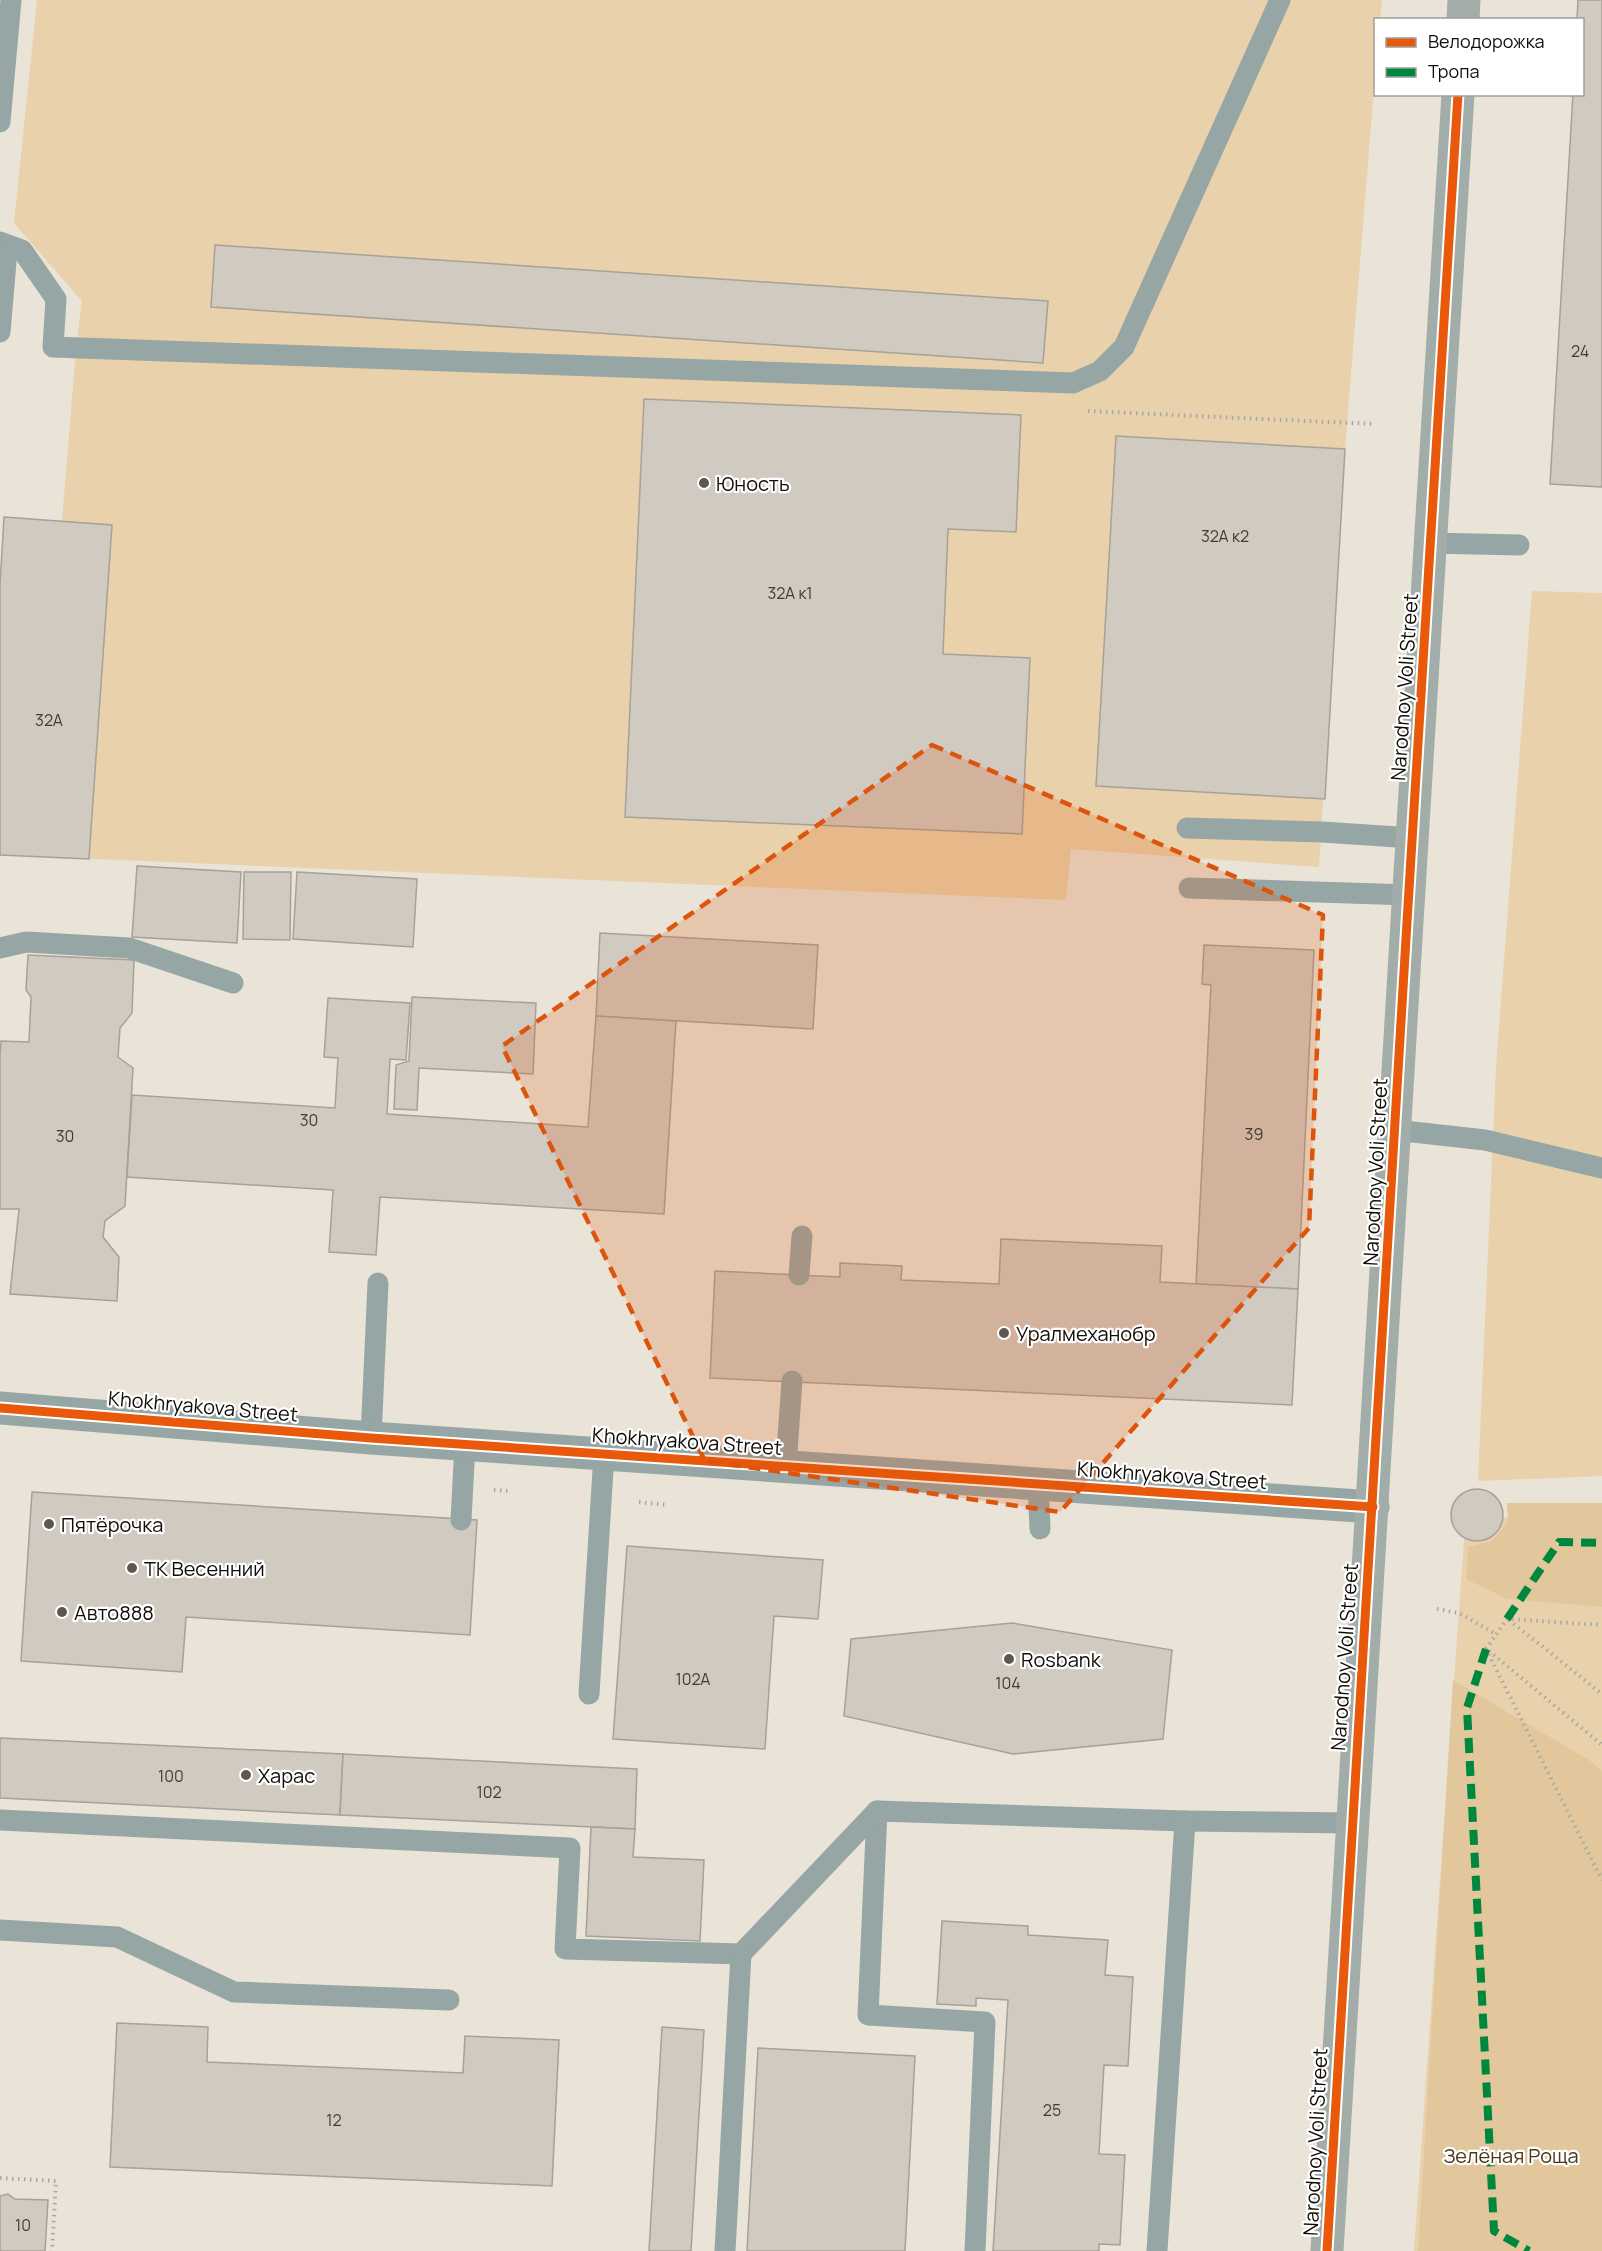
<svg xmlns="http://www.w3.org/2000/svg" width="1602" height="2251" font-family="Manrope,sans-serif">
<style>
.green{fill:#e9d1ab}
.forest{fill:#e2c79c}
.building{fill:#d0cac1;stroke:#a6a199;stroke-width:1.5}
.lines{fill:none;stroke-linecap:round;stroke-linejoin:round}
.path{stroke:#a2aaa7;stroke-width:4;stroke-dasharray:1.5 4.5;stroke-linecap:butt}
.lane{stroke:#96a6a5;stroke-width:21}
.street{stroke:#96a6a5;stroke-width:33}
.secondary{stroke:#a2ada9;stroke-width:33}
.quiet{stroke:#00873e;stroke-width:8;stroke-dasharray:15 8;stroke-linecap:butt}
.cycleway-casing{stroke:#fff;stroke-width:13}
.cycleway{stroke:#e8590c;stroke-width:9}
.marked{fill:#dd550c;fill-opacity:0.2;stroke:#dd550c;stroke-width:4.5;stroke-dasharray:12 8;stroke-linejoin:round}
.poi-dot{fill:#5d5750;stroke:#fff;stroke-width:2}
.labels{text-anchor:middle;dominant-baseline:central;stroke-width:4.5;stroke-linejoin:round;paint-order:stroke}
.number-label{font-size:16px;fill:#413c35}
.poi-label{font-size:20px;fill:#110c06;stroke:#fff;text-anchor:start}
.street-label{font-size:20px;fill:#110c06;stroke:#fff}
.park-label{font-size:20px;fill:#4c391b;stroke:#fff}
</style>
<rect width="100%" height="100%" fill="#eae3d8"/>
<g class="green">
<path d="M 37,0 L 1382,0 L 1380,19 L 1376,20 L 1375,76 L 1345,449 L 1319,867 L 1071,849 L 1066,900 L 0,855 L 0,585 L 4,517 L 62,522 L 76,348 L 82,301 L 14,223 Z"/>
<path d="M 1532,591 L 1602,593 L 1602,1476 L 1478,1481 L 1496,1067 Z"/>
<path d="M 1602,1510 L 1602,2251 L 1414,2251 L 1464,1539 C 1482,1546 1500,1537 1503,1518 Z"/>
</g>
<g class="forest">
<path d="M 1507,1503 L 1602,1503 L 1602,1607 L 1507,1599 L 1466,1579 L 1468,1547 L 1492,1541 L 1508,1522 Z"/>
<path d="M 1453,1680 L 1589,1760 L 1602,1771 L 1602,2251 L 1418,2251 Z"/>
</g>
<g class="building">
<path d="M 1578,0 L 1602,0 L 1602,487 L 1550,484 L 1573,94 L 1582,94 L 1582,20 L 1577,20 Z"/>
<path d="M 215,245 L 1048,301 L 1043,363 L 211,307 Z"/>
<path d="M 644,399 L 1021,415 L 1016,532 L 948,529 L 943,654 L 1030,658 L 1022,834 L 625,817 Z"/>
<path d="M 1116,436 L 1345,449 L 1325,799 L 1096,786 Z"/>
<path d="M 4,517 L 112,525 L 89,859 L 0,855 L 0,585 Z"/>
<path d="M 137,866 L 241,872 L 237,943 L 132,937 Z"/>
<path d="M 244,872 L 291,872 L 290,940 L 243,939 Z"/>
<path d="M 297,872 L 417,879 L 413,947 L 293,939 Z"/>
<path d="M 600,933 L 818,945 L 813,1029 L 596,1016 Z"/>
<path d="M 1204,945 L 1314,950 L 1298,1289 L 1196,1284 L 1211,985 L 1202,984 Z"/>
<path d="M 28,955 L 134,960 L 132,1013 L 120,1028 L 118,1057 L 133,1068 L 125,1206 L 105,1221 L 103,1237 L 119,1257 L 117,1301 L 10,1294 L 19,1209 L 0,1209 L 0,1055 L 1,1041 L 29,1042 L 31,997 L 26,990 Z"/>
<path d="M 412,997 L 536,1003 L 533,1074 L 419,1068 L 417,1110 L 394,1109 L 396,1065 L 409,1061 Z"/>
<path d="M 328,998 L 410,1003 L 406,1060 L 390,1059 L 387,1114 L 588,1127 L 596,1016 L 676,1021 L 664,1214 L 380,1197 L 376,1255 L 329,1252 L 333,1190 L 127,1177 L 132,1095 L 335,1108 L 338,1058 L 324,1057 Z"/>
<path d="M 1001,1239 L 1162,1246 L 1160,1282 L 1298,1289 L 1292,1405 L 710,1378 L 715,1271 L 840,1277 L 840,1263 L 902,1266 L 901,1280 L 999,1284 Z"/>
<circle cx="1477" cy="1515" r="26"/>
<path d="M 32,1492 L 477,1520 L 470,1635 L 186,1617 L 182,1672 L 21,1661 Z"/>
<path d="M 627,1546 L 823,1560 L 818,1619 L 774,1616 L 765,1749 L 613,1739 Z"/>
<path d="M 1012,1623 L 1172,1650 L 1163,1739 L 1013,1754 L 844,1716 L 851,1639 Z"/>
<path d="M 0,1738 L 343,1754 L 340,1815 L 0,1798 Z"/>
<path d="M 343,1754 L 637,1769 L 635,1829 L 340,1815 Z"/>
<path d="M 591,1827 L 635,1829 L 633,1857 L 704,1860 L 700,1941 L 586,1936 Z"/>
<path d="M 942,1921 L 1028,1926 L 1028,1935 L 1108,1940 L 1105,1975 L 1133,1977 L 1128,2066 L 1104,2065 L 1099,2154 L 1125,2155 L 1120,2245 L 1099,2244 L 1099,2251 L 993,2251 L 1008,2000 L 976,1998 L 976,2006 L 937,2004 Z"/>
<path d="M 117,2023 L 208,2027 L 207,2062 L 463,2073 L 465,2036 L 559,2040 L 552,2186 L 110,2167 Z"/>
<path d="M 662,2027 L 704,2030 L 691,2251 L 649,2251 Z"/>
<path d="M 758,2048 L 915,2056 L 905,2251 L 747,2251 Z"/>
<path d="M 8,2194 L 15,2199 L 48,2200 L 45,2251 L 0,2251 L 0,2196 Z"/>
</g>
<g class="lines">
<g class="path">
<path d="M 1088,411 L 1373,424"/>
<path d="M 494,1490 L 508,1491"/>
<path d="M 639,1502 L 667,1505"/>
<path d="M 1437,1609 L 1459,1613 L 1496,1634"/>
<path d="M 1509,1620 L 1602,1694"/>
<path d="M 1486,1649 L 1602,1880"/>
<path d="M 1486,1649 L 1507,1619 L 1602,1625"/>
<path d="M 1489,1651 L 1602,1745"/>
<path d="M 0,2178 L 56,2181 L 52,2251"/>
</g>
<g class="lane">
<path d="M 0,122 L 11,0"/>
<path d="M 0,242 L 22,250 L 56,299 L 53,347 L 1073,383 L 1100,371 L 1124,347 L 1280,0"/>
<path d="M 0,254 L 6,262 L 0,332"/>
<path d="M 1431,543 L 1519,545"/>
<path d="M 1187,828 L 1322,832 L 1413,838"/>
<path d="M 1189,888 L 1410,895"/>
<path d="M 0,948 L 26,942 L 129,948 L 233,983"/>
<path d="M 1395,1130 L 1485,1140 L 1602,1168"/>
<path d="M 799,1275 L 802,1236"/>
<path d="M 371,1438 L 378,1283"/>
<path d="M 786,1466 L 792,1381"/>
<path d="M 1038,1483 L 1040,1529"/>
<path d="M 461,1520 L 465,1444"/>
<path d="M 589,1694 L 604,1454"/>
<path d="M 877,1811 L 868,2015 L 985,2022 L 975,2251"/>
<path d="M 0,1820 L 570,1848 L 565,1949 L 741,1954 L 877,1811 L 1185,1821 L 1351,1823"/>
<path d="M 0,1930 L 117,1937 L 234,1992 L 449,2000"/>
<path d="M 725,2251 L 741,1954"/>
<path d="M 1157,2251 L 1185,1821"/>
</g>
<path class="street" d="M 0,1408 L 371,1438 L 1373,1507"/>
<g class="secondary">
<path d="M 1463,20 L 1464,0"/>
<path d="M 1327,2251 C 1367,1532 1415,813 1458,94"/>
</g>
<g class="quiet">
<path d="M 1507,1619 L 1559,1542 L 1602,1543"/>
<path d="M 1486,1649 L 1467,1708 L 1494,2231 L 1529,2251"/>
</g>
<g class="cycleway-casing">
<g id="cycleway">
<path d="M 0,1408 L 371,1438 L 1373,1507"/>
<path d="M 1327,2251 C 1367,1532 1415,813 1458,94"/>
</g>
</g>
<use href="#cycleway" class="cycleway"/>
</g>
<path class="marked" d="M 932,745 L 1323,915 L 1309,1228 L 1060,1512 L 705,1461 L 502,1046 Z"/>
<g class="poi-dot">
<circle cx="704" cy="483" r="6"/>
<circle cx="1004" cy="1333" r="6"/>
<circle cx="49" cy="1524" r="6"/>
<circle cx="132" cy="1568" r="6"/>
<circle cx="62" cy="1612" r="6"/>
<circle cx="1009" cy="1659" r="6"/>
<circle cx="246" cy="1775" r="6"/>
</g>
<g class="labels">
<g class="number-label">
<text x="1580" y="351">24</text>
<text x="1225" y="536">32А к2</text>
<text x="790" y="593">32А к1</text>
<text x="49" y="720">32А</text>
<text x="309" y="1120">30</text>
<text x="1254" y="1134">39</text>
<text x="65" y="1136">30</text>
<text x="693" y="1679">102А</text>
<text x="1008" y="1683">104</text>
<text x="171" y="1776">100</text>
<text x="489" y="1792">102</text>
<text x="1052" y="2110">25</text>
<text x="334" y="2120">12</text>
<text x="23" y="2225">10</text>
</g>
<g class="poi-label">
<text x="716" y="483">Юность</text>
<text x="1016" y="1333">Уралмеханобр</text>
<text x="61" y="1524">Пятёрочка</text>
<text x="144" y="1568">ТК Весенний</text>
<text x="74" y="1612">Авто888</text>
<text x="1021" y="1659">Rosbank</text>
<text x="258" y="1775">Харас</text>
</g>
<g class="street-label">
<text transform="translate(1404 687) rotate(-86)">Narodnoy Voli Street</text>
<text transform="translate(1375 1172) rotate(-87)">Narodnoy Voli Street</text>
<text transform="translate(203 1406) rotate(5)">Khokhryakova Street</text>
<text transform="translate(687 1441) rotate(4)">Khokhryakova Street</text>
<text transform="translate(1172 1475) rotate(4)">Khokhryakova Street</text>
<text transform="translate(1344 1657) rotate(-86)">Narodnoy Voli Street</text>
<text transform="translate(1315 2142) rotate(-87)">Narodnoy Voli Street</text>
</g>
<g class="park-label">
<text x="1511" y="2155">Зелёная Роща</text>
</g>
</g>
<rect x="1374" y="18" width="210" height="78" fill="#ffffff" stroke="#a09e9b" stroke-width="1.5"/>
<rect x="1386" y="38" width="30" height="9" fill="#e8590c" stroke="#a09e9b" stroke-width="1.5"/>
<text x="1428" y="48" font-size="18" fill="#110c06">Велодорожка</text>
<rect x="1386" y="68" width="30" height="9" fill="#00873e" stroke="#a09e9b" stroke-width="1.5"/>
<text x="1428" y="78" font-size="18" fill="#110c06">Тропа</text>
</svg>
